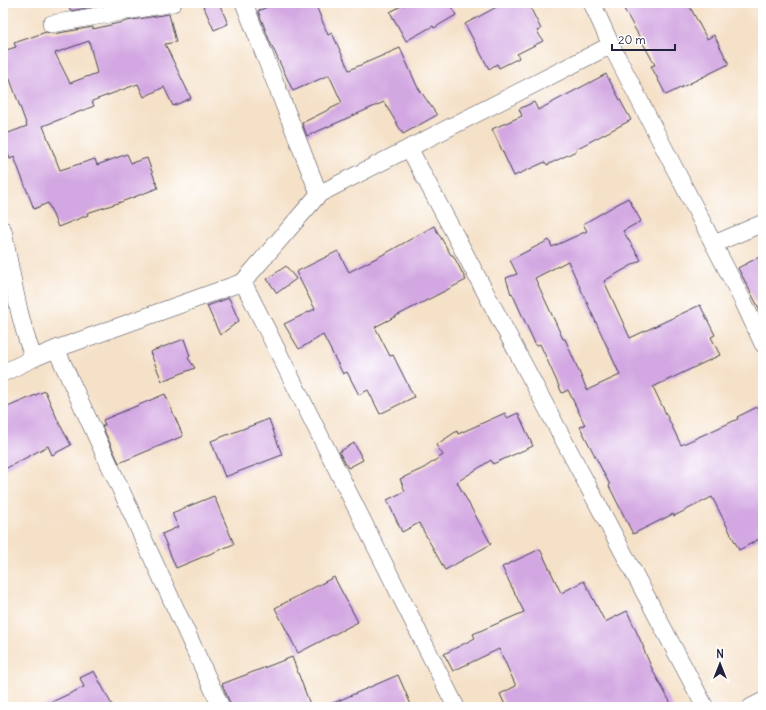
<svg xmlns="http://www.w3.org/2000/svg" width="766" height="710" font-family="Delius,sans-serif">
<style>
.building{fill:#d3a7e2;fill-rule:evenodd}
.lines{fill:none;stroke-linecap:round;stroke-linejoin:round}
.street-casing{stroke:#423f50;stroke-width:18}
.street{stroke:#fff;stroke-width:17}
</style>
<rect width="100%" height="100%" fill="#fff"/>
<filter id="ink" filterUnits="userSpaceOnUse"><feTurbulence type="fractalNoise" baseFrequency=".025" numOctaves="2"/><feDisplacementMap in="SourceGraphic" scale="8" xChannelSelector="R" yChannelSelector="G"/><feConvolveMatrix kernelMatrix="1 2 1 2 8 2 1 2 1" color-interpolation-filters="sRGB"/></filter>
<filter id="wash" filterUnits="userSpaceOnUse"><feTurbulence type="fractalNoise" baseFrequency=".012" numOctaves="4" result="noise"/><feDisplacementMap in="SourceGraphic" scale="16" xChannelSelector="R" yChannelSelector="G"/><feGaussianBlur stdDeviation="0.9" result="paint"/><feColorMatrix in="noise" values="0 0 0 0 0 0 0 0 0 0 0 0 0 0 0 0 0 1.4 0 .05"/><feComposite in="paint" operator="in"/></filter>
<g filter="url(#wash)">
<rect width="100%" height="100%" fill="#f5e1c8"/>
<g id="blocks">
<g class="building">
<path d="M 70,3 L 92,3 L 92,7 L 70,11 Z"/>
<path d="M 202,3 L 219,3 L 228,24 L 214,30 Z"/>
<path d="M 276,3 L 315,3 L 328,35 L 332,33 L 349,70 L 400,48 L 417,86 L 437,115 L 403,134 L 384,102 L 307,136 L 302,123 L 342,103 L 329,75 L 293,91 L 270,42 L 258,11 Z"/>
<path d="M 407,3 L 450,3 L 456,15 L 434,28 L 433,26 L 406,41 L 390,12 Z"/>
<path d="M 504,3 L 528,3 L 541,29 L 537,31 L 543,41 L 517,54 L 519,58 L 499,68 L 497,64 L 489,69 L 465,24 Z"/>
<path d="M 635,3 L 688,3 L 707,39 L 714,35 L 729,64 L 666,95 L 651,66 L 655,65 L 624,9 Z"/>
<path d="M 169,14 L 176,42 L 165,44 L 191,98 L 173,106 L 164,87 L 144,97 L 138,84 L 92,101 L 94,106 L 43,126 L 60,170 L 95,159 L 97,165 L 127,154 L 131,163 L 147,158 L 158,188 L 121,202 L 87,213 L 88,215 L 58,227 L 48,203 L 34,209 L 14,157 L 10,159 L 3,142 L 3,135 L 27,126 L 7,71 L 3,56 L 3,51 L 16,47 L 14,43 L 46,32 L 53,34 L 93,27 L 93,29 L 132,20 ZM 89,41 L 97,73 L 70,83 L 55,53 Z"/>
<path d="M 606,74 L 631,120 L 576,149 L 576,151 L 547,165 L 545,162 L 514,176 L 492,129 L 522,116 L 519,109 L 534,102 L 538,110 Z"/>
<path d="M 628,198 L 641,221 L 623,231 L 641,260 L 604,281 L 630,338 L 700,305 L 715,335 L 711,337 L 720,355 L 653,387 L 681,445 L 738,419 L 737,417 L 763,404 L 763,537 L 739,550 L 712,497 L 674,516 L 673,514 L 633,534 L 609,486 L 610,485 L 580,427 L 585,425 L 568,390 L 562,393 L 540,344 L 536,346 L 512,293 L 511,294 L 506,278 L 517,274 L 510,260 L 549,240 L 552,247 L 587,231 L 583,224 ZM 568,261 L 620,375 L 587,390 L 565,339 L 563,339 L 535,278 Z"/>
<path d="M 434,226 L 451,255 L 453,255 L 466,280 L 375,327 L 390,356 L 393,355 L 414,397 L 380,414 L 368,390 L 359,395 L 347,372 L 343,374 L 323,335 L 299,349 L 284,324 L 315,309 L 296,272 L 338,251 L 349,272 L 388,252 Z"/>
<path d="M 763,255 L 763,316 L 738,268 Z"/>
<path d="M 286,266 L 296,279 L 277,293 L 267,279 Z"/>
<path d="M 229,298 L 239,321 L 220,335 L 207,306 Z"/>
<path d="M 184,339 L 190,356 L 188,358 L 195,368 L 162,381 L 150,352 Z"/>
<path d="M 45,391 L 59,423 L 71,445 L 52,455 L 48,446 L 3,470 L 3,409 Z"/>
<path d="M 165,394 L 183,436 L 119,463 L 102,426 L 105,425 L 103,420 Z"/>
<path d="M 505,413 L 507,418 L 518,413 L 533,446 L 493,464 L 491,460 L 457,482 L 491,544 L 445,570 L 419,523 L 402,532 L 387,500 L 405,491 L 400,479 L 424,468 L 443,455 L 436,445 L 457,431 L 458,434 Z"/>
<path d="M 269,419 L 282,455 L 225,477 L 211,441 Z"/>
<path d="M 354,443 L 363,460 L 348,468 L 339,452 Z"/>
<path d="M 214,496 L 234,544 L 176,568 L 162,534 L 178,527 L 172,513 Z"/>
<path d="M 540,549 L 561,593 L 584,581 L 605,622 L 627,611 L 644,648 L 643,648 L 654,673 L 673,707 L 506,707 L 500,694 L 516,686 L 499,649 L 453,671 L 444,654 L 475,638 L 473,634 L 524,612 L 502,567 Z"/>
<path d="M 334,577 L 358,622 L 298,653 L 275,608 Z"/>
<path d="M 292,657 L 311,707 L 231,707 L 230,703 L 222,684 Z"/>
<path d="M 94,671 L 113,707 L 41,707 L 84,687 L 80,678 Z"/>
<path d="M 398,675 L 412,707 L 324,707 Z"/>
</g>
</g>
</g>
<g filter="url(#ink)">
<use href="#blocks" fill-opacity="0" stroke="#423f50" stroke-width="1"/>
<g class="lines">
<g class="street-casing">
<g id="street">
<path d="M 592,3 L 611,45 L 743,301 L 763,344"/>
<path d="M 51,24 L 173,3"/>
<path d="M 409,148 L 705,707"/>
<path d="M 319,194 L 611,45"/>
<path d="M 3,230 C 8,257 13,284 19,310 C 23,326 27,343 34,358"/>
<path d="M 714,244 L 763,223"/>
<path d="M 243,282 L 456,707"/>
<path d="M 56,349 L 221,707"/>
<path d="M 3,373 L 34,358 L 56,349 L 243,282 L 319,194 L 244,3"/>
<path d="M 751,707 L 763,701"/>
</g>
</g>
<use href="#street" class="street"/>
</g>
</g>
<rect width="766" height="710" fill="none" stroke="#fff" stroke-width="16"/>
<g transform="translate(720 664)" stroke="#ffffff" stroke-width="3" paint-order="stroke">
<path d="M0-3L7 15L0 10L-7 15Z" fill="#22223b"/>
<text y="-6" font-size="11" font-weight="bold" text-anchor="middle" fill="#22223b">N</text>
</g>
<path d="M612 44v6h63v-6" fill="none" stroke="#22223b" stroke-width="2"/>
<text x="618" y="44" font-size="12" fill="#22223b" stroke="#ffffff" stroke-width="3" paint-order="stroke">20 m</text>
</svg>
